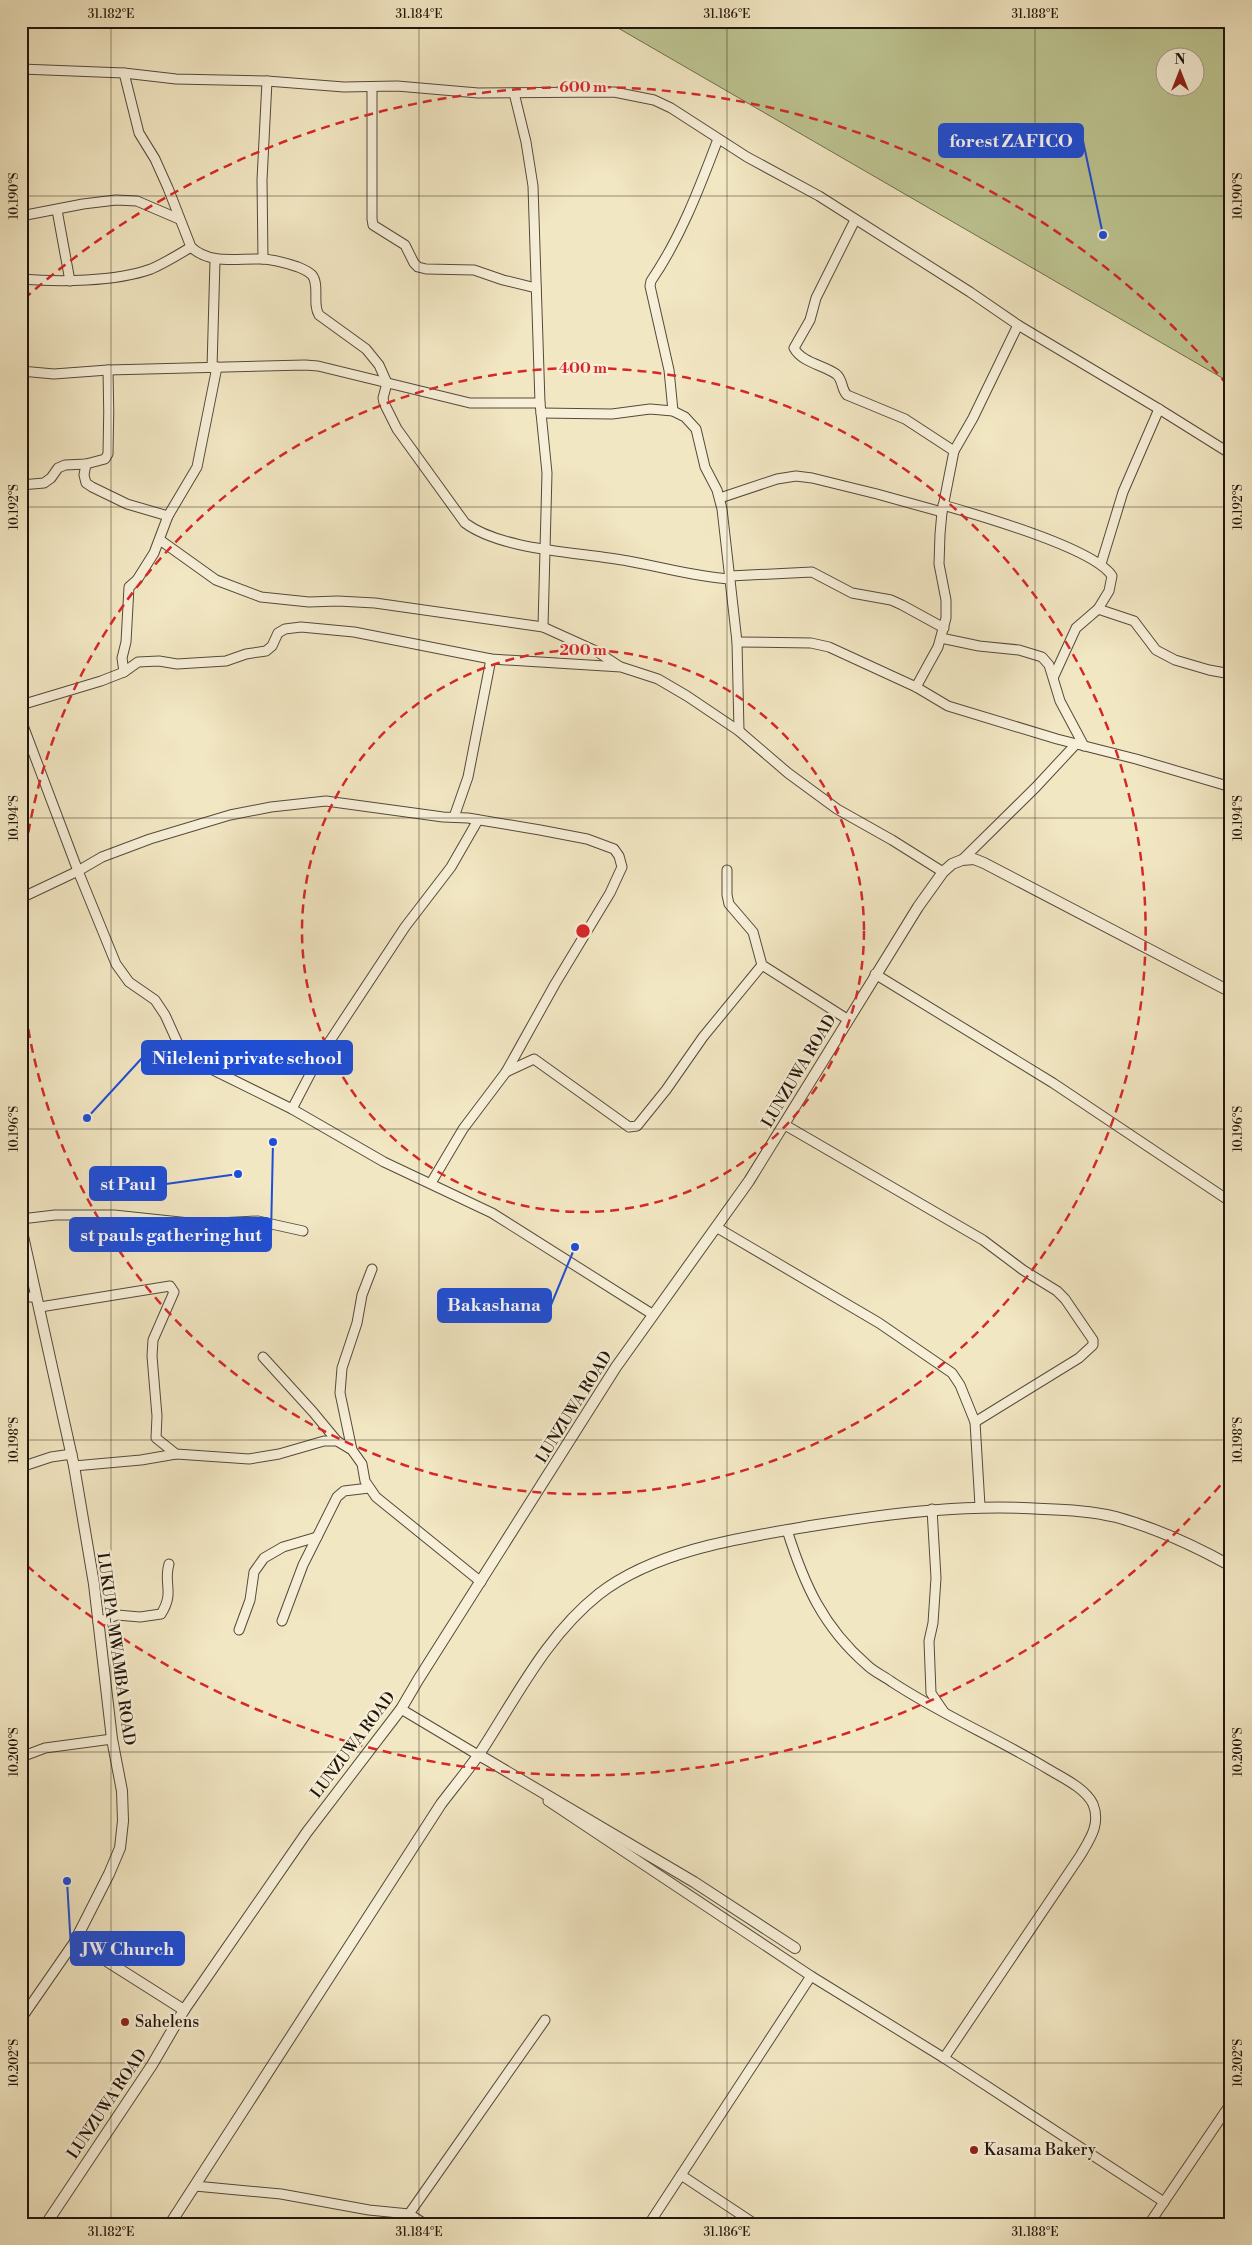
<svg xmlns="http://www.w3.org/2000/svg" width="1252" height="2245" font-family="'Libre Bodoni',serif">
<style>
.green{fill:#bdc592;stroke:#6f6e4f;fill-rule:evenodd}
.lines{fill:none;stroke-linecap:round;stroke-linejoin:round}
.minor-casing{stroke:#554a3a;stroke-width:11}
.tertiary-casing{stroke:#554a3a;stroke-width:12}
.minor{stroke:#f7efd8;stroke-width:9}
.tertiary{stroke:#f7efd8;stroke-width:10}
.ticks{fill:none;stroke:#21160c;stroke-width:1;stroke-opacity:0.45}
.ring{fill:none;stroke:#d62828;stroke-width:2.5;stroke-dasharray:9 6}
.poi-dot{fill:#8f2418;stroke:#f7efd8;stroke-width:2}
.labels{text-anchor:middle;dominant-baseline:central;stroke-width:4.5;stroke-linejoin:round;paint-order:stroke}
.street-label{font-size:16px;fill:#21160c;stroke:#f7efd8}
.poi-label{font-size:16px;fill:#21160c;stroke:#f7efd8;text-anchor:start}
.centre{fill:#d62828;stroke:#f7efd8;stroke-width:2.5}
.ring-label{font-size:15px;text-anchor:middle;font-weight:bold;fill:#d62828;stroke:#f7efd8;stroke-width:4.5;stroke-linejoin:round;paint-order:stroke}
.leader{fill:none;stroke:#1d4ed8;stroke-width:2}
.callout-dot{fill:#1d4ed8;stroke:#f7efd8;stroke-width:2}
.callout{fill:#1d4ed8;stroke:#1d4ed8;stroke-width:2}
.callout-label{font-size:18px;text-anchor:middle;font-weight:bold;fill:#fff}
.neatline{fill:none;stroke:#21160c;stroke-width:2}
.ticks-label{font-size:12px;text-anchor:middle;fill:#21160c}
</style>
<rect width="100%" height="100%" fill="#f2e7c3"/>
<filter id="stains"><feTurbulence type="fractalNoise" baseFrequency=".004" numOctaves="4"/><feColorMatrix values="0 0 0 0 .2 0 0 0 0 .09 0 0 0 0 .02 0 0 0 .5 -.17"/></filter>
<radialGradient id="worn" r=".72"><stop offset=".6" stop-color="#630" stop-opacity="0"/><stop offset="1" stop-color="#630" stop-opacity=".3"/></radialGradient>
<path class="green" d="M 606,21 L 1231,21 L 1231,383 ZM 1164,58 L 1194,58 L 1194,88 L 1164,88 Z"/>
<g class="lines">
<g class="minor-casing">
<g id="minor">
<path d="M 21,69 L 124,73 L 176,79 L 267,81 L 344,87 L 397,86 L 478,93 L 614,92 L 654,100 L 671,108 L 747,157 L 819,196 L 970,292 L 1018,325 L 1159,409 L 1231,454"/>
<path d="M 124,73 L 139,133 L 155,159 L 168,188 L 191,247 C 210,265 237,258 261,259 C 273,259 286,263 298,267 C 303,269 308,271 312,275 C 320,285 312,304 319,315 L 366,349 L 379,365 L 387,383 L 383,398 L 384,403 L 397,429 L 465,523 C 503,551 581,552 628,561 C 662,567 696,577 730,579"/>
<path d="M 372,87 L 372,219 L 373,225 L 405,245 L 414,263 L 418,267 L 426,269 L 474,270 L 503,280 L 536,288"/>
<path d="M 514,93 L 526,142 L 533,186 L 540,403 L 547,473 L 543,627"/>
<path d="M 57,210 L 70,281"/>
<path d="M 21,216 L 83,204 L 116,200 L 137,201 L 179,219"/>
<path d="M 855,220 L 816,298 L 810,320 L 794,348 C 802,363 824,365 836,374 C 843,379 841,389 847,395 L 905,419 L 954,451"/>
<path d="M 263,259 L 262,180 L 267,81"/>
<path d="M 21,279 C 58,282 115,282 151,269 C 165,263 178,255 191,247"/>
<path d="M 212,368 L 215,260"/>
<path d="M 21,371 L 54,374 L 108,370 L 305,365 L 318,366 L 470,403 L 540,403"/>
<path d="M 673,411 L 669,370 L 650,286 L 651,281 C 681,237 699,189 718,139"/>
<path d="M 541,413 L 612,414 L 650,409 L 673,411 L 685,417 L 696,429 L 705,467 L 717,490 L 722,509 L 737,642 L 739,731"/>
<path d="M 86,464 L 84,475 L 86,483 L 92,487 L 127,504 L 168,516"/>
<path d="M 21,485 L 44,483 L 51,478 L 58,468 L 65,465 L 86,464 L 105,459 L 108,454 C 109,426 109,398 108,370"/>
<path d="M 720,498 L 777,479 L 796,476 L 812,478 L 877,494 L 942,512"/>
<path d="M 943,505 C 978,515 1094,548 1112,576 L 1109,591 L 1098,609 L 1076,628 L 1054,676"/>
<path d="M 160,540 L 216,580 L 261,597 L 309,602 L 338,601 L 375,603 L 543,627 L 596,651 L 619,666"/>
<path d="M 1101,564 L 1123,492 L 1159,409"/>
<path d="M 730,576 L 812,572 L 852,593 L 891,600 L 902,605 L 944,628"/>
<path d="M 1098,609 L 1134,621 L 1156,650 L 1175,660 L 1209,670 L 1231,674"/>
<path d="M 941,638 L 979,646 L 1019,650 L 1042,657 L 1049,665 L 1060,701 L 1084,746"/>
<path d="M 737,642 L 811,643 L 829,647 L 916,687 L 948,706 L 1057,739 L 1136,759 L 1231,787"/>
<path d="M 124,672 L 122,658 L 126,642 L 129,587 L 137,580 L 154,553 L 168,516 L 197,467 L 217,367"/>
<path d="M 916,687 L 938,647 L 946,618 L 946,600 L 939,564 L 940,534 L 942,512 L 954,451 L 973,418 L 1018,325"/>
<path d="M 21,705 L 101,681 L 124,672 L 138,662 L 159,661 L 177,664 L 226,661 L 246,654 L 266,651 L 272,646 L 278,633 L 285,629 L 301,627 L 354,632 L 491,659 L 621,667 L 658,679 L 687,696 L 739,731 L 788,773 L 837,809 L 892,840 L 943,872"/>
<path d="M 21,720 L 78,871 L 116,964 L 129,982 L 155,1000 L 165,1015 L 180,1048 L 205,1066 L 292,1109 L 384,1162 L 492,1213 L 652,1314"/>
<path d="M 454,817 L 468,777 L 491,659"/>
<path d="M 962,860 L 1036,787 L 1076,744"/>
<path d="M 727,870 L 727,895 L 729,904 L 753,932 L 762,965 L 847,1019"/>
<path d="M 21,898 L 78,871 L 102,857 L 150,839 L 230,815 L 271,807 L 326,801 L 443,817 L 468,818 L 540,830 L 587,839 L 614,849 L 619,856 L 622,867 L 610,893 L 555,984 L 506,1072 L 463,1129 L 431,1183"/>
<path d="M 875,974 L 1053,1083 L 1231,1202"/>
<path d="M 506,1072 L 534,1059 L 629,1127 L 637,1126 L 666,1090 L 703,1037 L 762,965"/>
<path d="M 292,1109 L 318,1059 L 405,927 L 451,867 L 478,820"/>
<path d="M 785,1125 L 983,1240 L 1023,1270 L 1057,1291 L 1065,1299 L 1093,1340 L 1093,1345 L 1079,1358 L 975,1422"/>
<path d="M 21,1219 L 55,1215 L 114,1215 L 199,1224 L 258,1221 L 303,1231"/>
<path d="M 716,1227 L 879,1323 L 952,1373 L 960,1385 L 975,1422 L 980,1506"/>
<path d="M 21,1297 L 36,1297"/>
<path d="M 40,1307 L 170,1286 L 174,1292 L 153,1340 L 152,1356 L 157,1416 L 156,1438 L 176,1454 L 249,1459 L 279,1454 L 324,1441 L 337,1441 L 352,1450 L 362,1464 L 365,1481 L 376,1497 L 481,1582"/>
<path d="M 263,1357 L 313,1412 L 337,1441"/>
<path d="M 352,1450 L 340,1393 L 342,1368 L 357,1323 L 362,1295 L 372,1269"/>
<path d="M 74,1466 L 141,1460 L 176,1454"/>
<path d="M 21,1467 L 51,1457 L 72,1454"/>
<path d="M 932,1509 L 936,1578 L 933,1623 L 929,1641 L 931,1693 L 944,1712"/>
<path d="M 787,1530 C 804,1584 823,1627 867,1665 C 874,1672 884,1676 892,1682 C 942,1715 997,1738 1048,1769 C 1063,1778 1085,1788 1093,1804 C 1101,1824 1090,1839 1080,1856 L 944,2058"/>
<path d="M 282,1621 L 303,1565 L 337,1497 L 344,1491 L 369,1488"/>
<path d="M 98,1622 L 117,1615 L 140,1617 L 161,1614 C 175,1592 163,1584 169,1564"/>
<path d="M 239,1630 L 250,1600 L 254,1572 L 264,1558 L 283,1547 L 317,1537"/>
<path d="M 401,1709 L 483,1758"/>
<path d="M 21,1757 L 45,1748 L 112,1739"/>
<path d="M 548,1801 L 811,1976 L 944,2058 L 1164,2202"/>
<path d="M 21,2019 L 75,1941"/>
<path d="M 681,2175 L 755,2224"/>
<path d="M 195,2186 L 281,2194 L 369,2210 L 409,2214 L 545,2020"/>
<path d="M 409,2214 L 425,2224"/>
<path d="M 649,2224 L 811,1976"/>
<path d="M 1149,2224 L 1231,2103"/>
</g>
</g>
<g class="tertiary-casing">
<g id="tertiary">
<path d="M 21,1227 L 74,1466 L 94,1584 L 112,1739 L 122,1791 L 123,1821 L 120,1848 L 109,1874 L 75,1941 L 184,2010"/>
<path d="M 479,1755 L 694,1882 L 795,1948"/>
<path d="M 46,2224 L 152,2065 L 184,2010 L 307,1832 L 401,1709 L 418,1680 L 616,1367 L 749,1181 L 918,907 L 943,872 L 952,864 L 962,860 L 974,859 L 984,863 L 1231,992"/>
<path d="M 170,2224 L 441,1804 C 454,1787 468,1770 480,1753 C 516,1698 546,1636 599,1594 C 657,1549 746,1537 817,1525 C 893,1513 966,1504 1043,1509 C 1067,1510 1092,1511 1116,1517 C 1156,1528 1195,1546 1231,1566"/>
</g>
</g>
<use href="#minor" class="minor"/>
<use href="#tertiary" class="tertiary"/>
</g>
<path class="ticks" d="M 111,21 L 111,2224M 419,21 L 419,2224M 727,21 L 727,2224M 1035,21 L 1035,2224M 21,196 L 1231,196M 21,507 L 1231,507M 21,818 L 1231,818M 21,1129 L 1231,1129M 21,1440 L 1231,1440M 21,1752 L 1231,1752M 21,2063 L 1231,2063"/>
<g class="ring">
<circle cx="583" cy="931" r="281"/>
<path d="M21 892A563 563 0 1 1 21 970"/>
<path d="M1230 1474A844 844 0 0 1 24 1563M24 299A844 844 0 0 1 1230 388"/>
</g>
<g class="poi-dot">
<circle cx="125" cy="2022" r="5"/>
<circle cx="974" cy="2150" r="5"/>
</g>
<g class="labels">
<g class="street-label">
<text transform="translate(799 1071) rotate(-59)">LUNZUWA ROAD</text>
<text transform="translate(574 1407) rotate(-58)">LUNZUWA ROAD</text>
<text transform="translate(116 1649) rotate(82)">LUKUPA-MWAMBA ROAD</text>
<text transform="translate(353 1745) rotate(-53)">LUNZUWA ROAD</text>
<text transform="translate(107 2104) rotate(-56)">LUNZUWA ROAD</text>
</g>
<g class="poi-label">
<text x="135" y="2022">Sahelens</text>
<text x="984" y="2150">Kasama Bakery</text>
</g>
</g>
<circle cx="583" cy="931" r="8" class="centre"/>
<g class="ring-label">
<text x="583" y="92">600 m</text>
<text x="583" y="373">400 m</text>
<text x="583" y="655">200 m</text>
</g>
<path class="leader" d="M1103 235L1083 141M87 1118L142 1058M238 1174L166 1184M273 1142L271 1235M575 1247L551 1305M67 1881L71 1948"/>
<g class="callout-dot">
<circle cx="1103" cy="235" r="5"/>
<circle cx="87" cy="1118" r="5"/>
<circle cx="238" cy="1174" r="5"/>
<circle cx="273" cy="1142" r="5"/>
<circle cx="575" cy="1247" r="5"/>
<circle cx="67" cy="1881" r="5"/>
</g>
<g class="callout">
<rect x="939" y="124" width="144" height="33" rx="5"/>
<rect x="142" y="1041" width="210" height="33" rx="5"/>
<rect x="90" y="1167" width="76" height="33" rx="5"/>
<rect x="70" y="1218" width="201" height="33" rx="5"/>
<rect x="438" y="1289" width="113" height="33" rx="5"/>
<rect x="71" y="1932" width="113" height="33" rx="5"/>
</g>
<g class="callout-label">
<text x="1011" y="147">forest ZAFICO</text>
<text x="247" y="1064">Nileleni private school</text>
<text x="128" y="1190">st Paul</text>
<text x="171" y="1241">st pauls gathering hut</text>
<text x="494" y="1311">Bakashana</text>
<text x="128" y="1955">JW Church</text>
</g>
<rect width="1252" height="2245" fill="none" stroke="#f2e7c3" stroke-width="55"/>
<g transform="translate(1180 72)"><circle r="24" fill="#f7efd8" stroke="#a19886"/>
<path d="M0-4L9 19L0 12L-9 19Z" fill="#8f2418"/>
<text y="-8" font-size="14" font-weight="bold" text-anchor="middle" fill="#21160c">N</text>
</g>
<rect x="28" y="28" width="1196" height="2190" class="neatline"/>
<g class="ticks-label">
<text x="111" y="18">31.182°E</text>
<text x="419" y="18">31.184°E</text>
<text x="727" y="18">31.186°E</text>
<text x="1035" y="18">31.188°E</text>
<text transform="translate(14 196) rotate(-90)" y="4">10.190°S</text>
<text transform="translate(1238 196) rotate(-90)" y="4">10.190°S</text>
<text transform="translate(14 507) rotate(-90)" y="4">10.192°S</text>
<text transform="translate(1238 507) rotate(-90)" y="4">10.192°S</text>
<text transform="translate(14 818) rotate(-90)" y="4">10.194°S</text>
<text transform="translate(1238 818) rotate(-90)" y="4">10.194°S</text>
<text transform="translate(14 1129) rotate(-90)" y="4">10.196°S</text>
<text transform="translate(1238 1129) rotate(-90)" y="4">10.196°S</text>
<text transform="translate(14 1440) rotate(-90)" y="4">10.198°S</text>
<text transform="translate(1238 1440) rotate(-90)" y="4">10.198°S</text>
<text transform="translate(14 1752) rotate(-90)" y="4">10.200°S</text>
<text transform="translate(1238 1752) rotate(-90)" y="4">10.200°S</text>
<text transform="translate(14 2063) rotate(-90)" y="4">10.202°S</text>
<text transform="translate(1238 2063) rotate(-90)" y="4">10.202°S</text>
<text x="111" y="2236">31.182°E</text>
<text x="419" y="2236">31.184°E</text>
<text x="727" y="2236">31.186°E</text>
<text x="1035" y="2236">31.188°E</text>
</g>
<rect width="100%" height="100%" filter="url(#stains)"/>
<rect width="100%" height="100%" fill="url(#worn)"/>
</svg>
